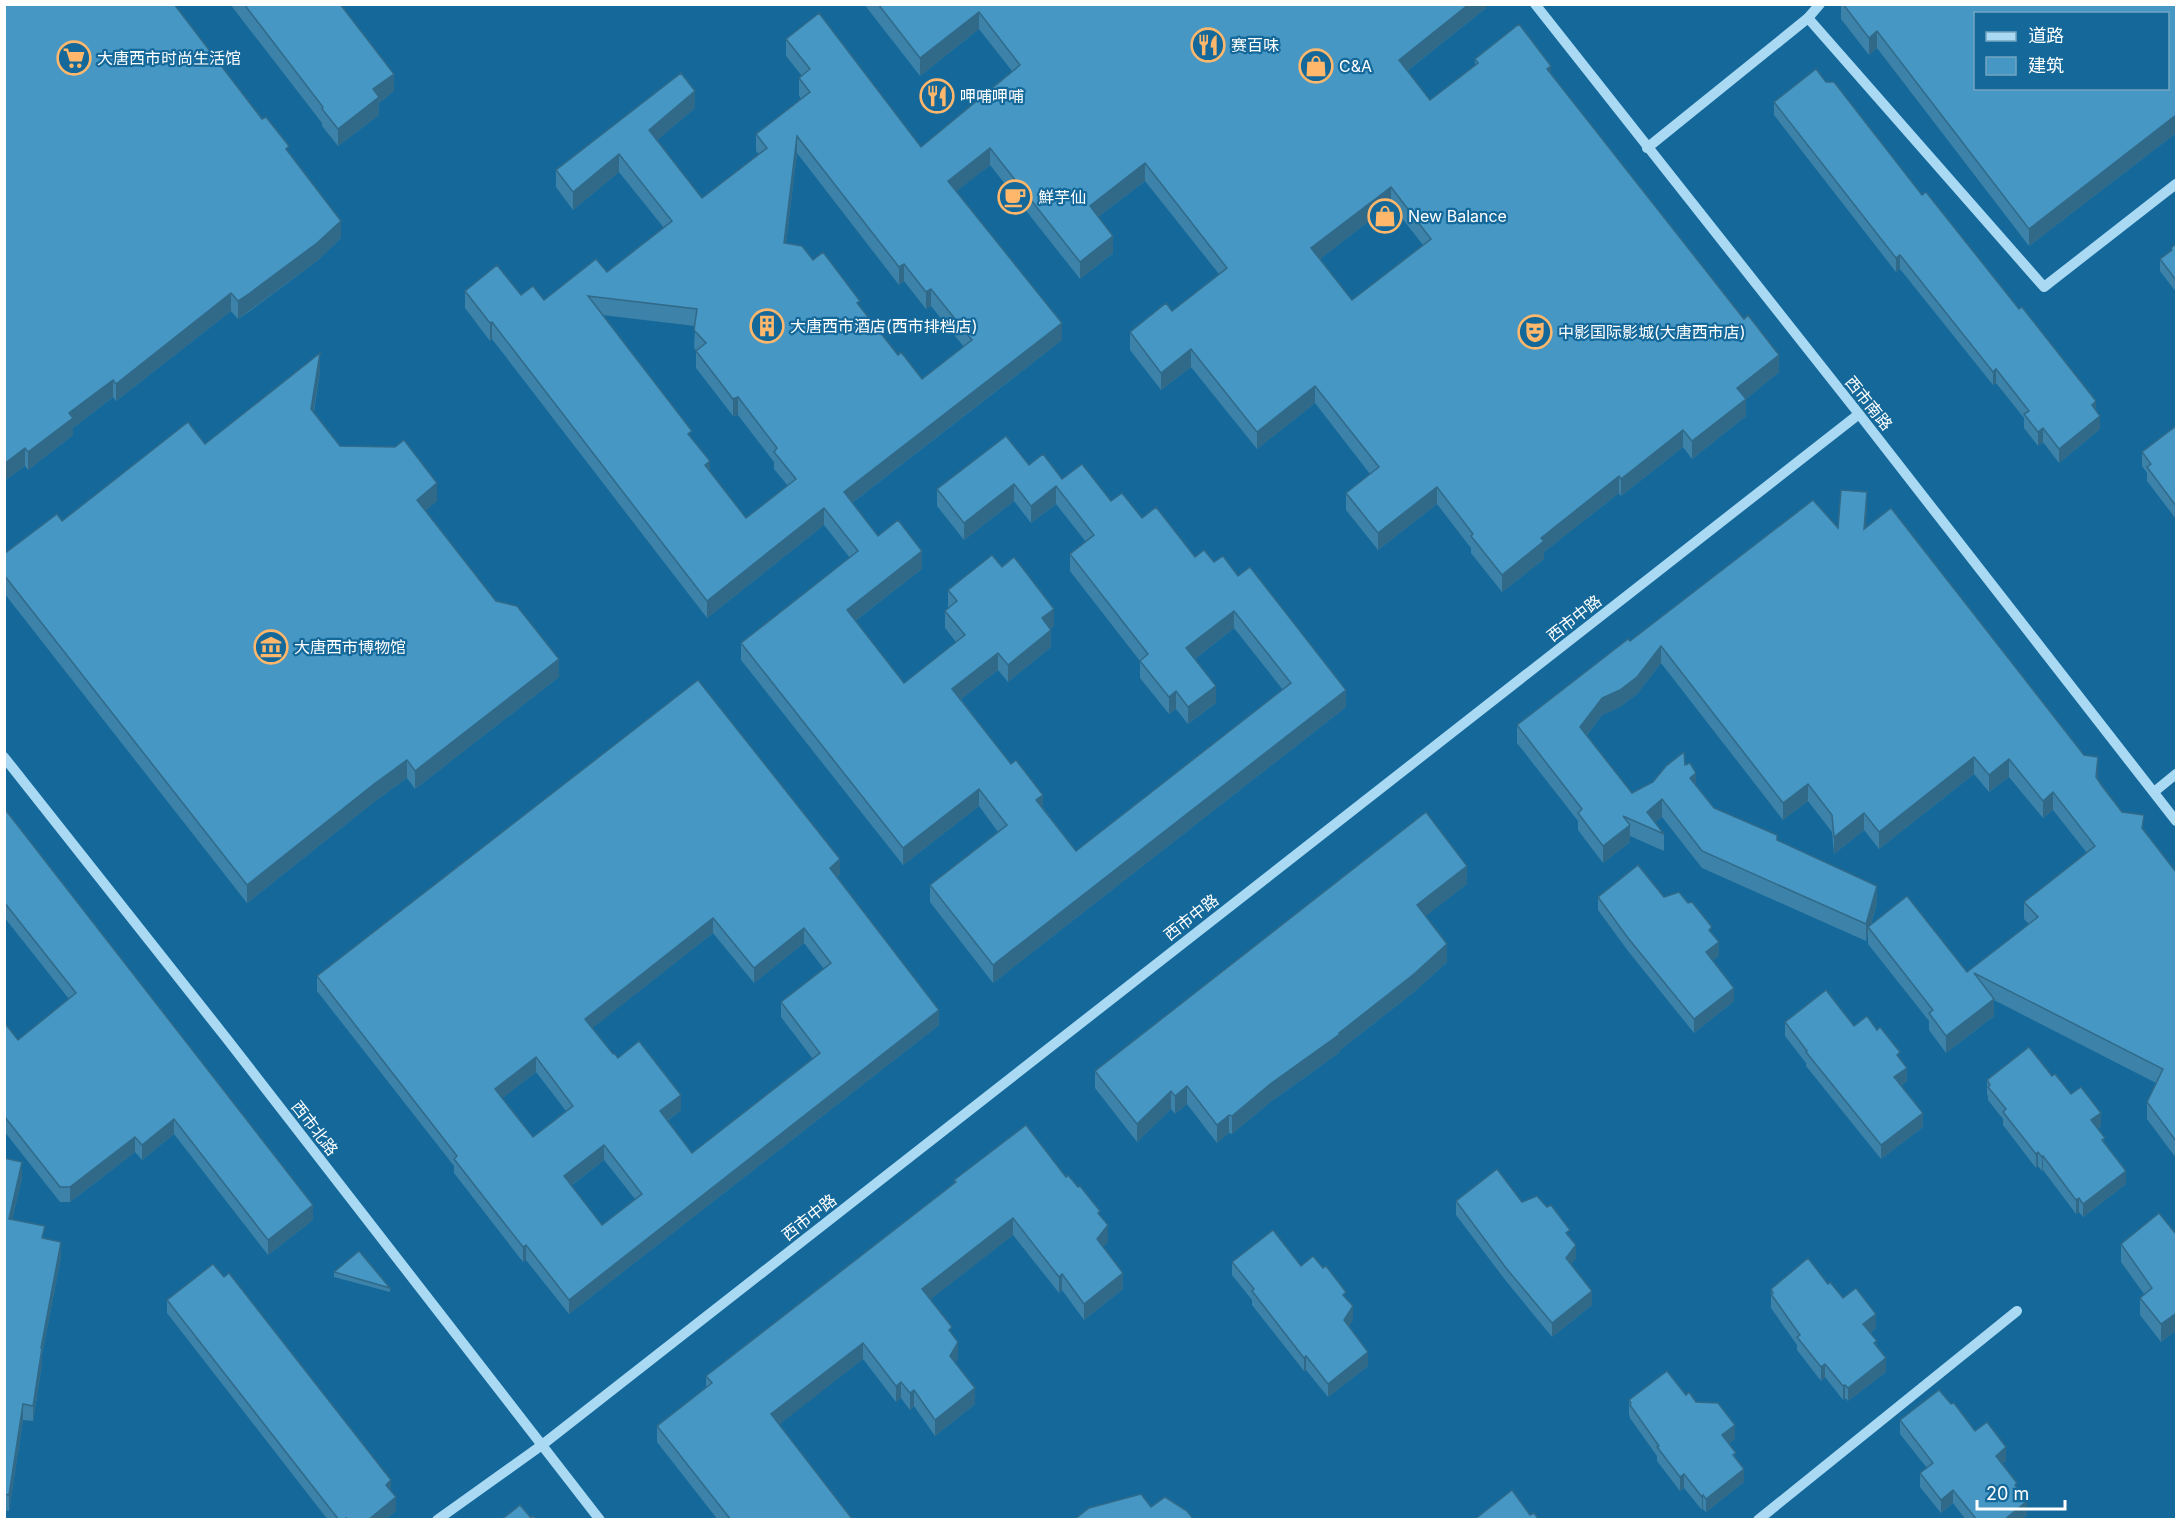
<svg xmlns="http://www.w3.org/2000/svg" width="2181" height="1524" font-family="Inter,'Noto Sans SC',sans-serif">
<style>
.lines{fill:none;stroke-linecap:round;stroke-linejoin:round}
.minor{stroke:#aad9f3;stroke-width:10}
.wall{fill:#3c82a9;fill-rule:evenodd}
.shaded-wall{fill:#316a89}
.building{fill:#4697c4;stroke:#316a89;stroke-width:1.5;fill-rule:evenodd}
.labels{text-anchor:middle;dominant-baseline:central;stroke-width:4.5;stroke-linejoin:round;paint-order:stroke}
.poi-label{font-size:16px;fill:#fff;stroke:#15699a;text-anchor:start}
.street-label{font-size:16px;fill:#fff;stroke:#15699a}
</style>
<rect width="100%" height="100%" fill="#15699a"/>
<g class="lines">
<g class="minor">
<path d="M 1535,4 L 1859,414 L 2176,821"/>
<path d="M 1808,18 L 2044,287 L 2176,184"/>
<path d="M 1647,148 L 1808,18 L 1820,4"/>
<path d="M 4,757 L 227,1039 L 600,1520"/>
<path d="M 2154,792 L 2176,774"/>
<path d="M 437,1520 L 542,1445 L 1859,414"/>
<path d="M 1758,1520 L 2017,1311"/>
</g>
</g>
<g class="wall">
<path d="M 175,4 L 175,6 L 289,153 L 341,238 L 317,261 L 250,311 L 238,319 L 231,311 L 116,401 L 113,397 L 73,428 L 73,435 L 28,470 L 25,466 L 4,481 Z"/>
<path d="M 230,4 L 340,4 L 394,91 L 379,103 L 379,115 L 338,146 L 322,126 L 322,123 Z"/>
<path d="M 864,4 L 1486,4 L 1486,8 L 1407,71 L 1430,100 L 1475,65 L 1475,59 L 1551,75 L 1779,372 L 1746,399 L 1746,416 L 1692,459 L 1683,447 L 1621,496 L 1619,493 L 1544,552 L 1544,559 L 1502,592 L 1471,553 L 1471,548 L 1437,504 L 1378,550 L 1346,510 L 1346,493 L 1370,474 L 1315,403 L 1257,449 L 1191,367 L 1161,390 L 1130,350 L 1130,332 L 1172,311 L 1219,274 L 1145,181 L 1098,217 L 1113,253 L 1080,279 L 990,165 L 956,191 L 1062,340 L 852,503 L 878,536 L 922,569 L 855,621 L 904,683 L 956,642 L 945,628 L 945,611 L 949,608 L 948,607 L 948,590 L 1054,626 L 1050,629 L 1051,647 L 1008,682 L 998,670 L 961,699 L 1076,851 L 1283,690 L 1234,628 L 1195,659 L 1216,703 L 1188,724 L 1176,709 L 1169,714 L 1140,678 L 1140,661 L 1070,571 L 1070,554 L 1086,542 L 1056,504 L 1031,523 L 1014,501 L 964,540 L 937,506 L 937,489 L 1029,465 L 1111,501 L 1142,518 L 1195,557 L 1214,562 L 1238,576 L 1346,707 L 993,983 L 930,902 L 930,885 L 998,832 L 979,806 L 903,865 L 741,660 L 741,643 L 850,558 L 824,525 L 707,618 L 492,339 L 490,341 L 465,308 L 465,291 L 521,295 L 544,300 L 607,272 L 664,228 L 619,172 L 573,210 L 556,187 L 556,170 L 695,108 L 657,140 L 702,198 L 759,154 L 756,151 L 756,134 L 801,99 L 799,95 L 799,78 L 802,76 L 786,56 L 786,39 L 921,147 L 1012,71 L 979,29 L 920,76 ZM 797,153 L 899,285 L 904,281 L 926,309 L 931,306 L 964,347 L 922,379 L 898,355 L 860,307 L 813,260 L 786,243 ZM 1391,204 L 1423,245 L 1352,300 L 1320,259 ZM 602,315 L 695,326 L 694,348 L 697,351 L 696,351 L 696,368 L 733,416 L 738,415 L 774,462 L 774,469 L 788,486 L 746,518 L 710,472 L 692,439 Z"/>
<path d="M 1841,4 L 2176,4 L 2176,133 L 2029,246 L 1877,48 L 1869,55 L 1841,19 Z"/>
<path d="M 1826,82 L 1922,195 L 2096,410 L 2100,429 L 2059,463 L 2043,442 L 2038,446 L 2024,428 L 2024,418 L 1996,383 L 1993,385 L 1900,269 L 1896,272 L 1774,115 L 1774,102 Z"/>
<path d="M 2176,244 L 2176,292 L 2160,271 L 2160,259 L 2171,251 L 2171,248 Z"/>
<path d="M 320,371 L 314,412 L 340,446 L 437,501 L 425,511 L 496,601 L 559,677 L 415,789 L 407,778 L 374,802 L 247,903 L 4,593 L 4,554 L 62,521 L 205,444 Z"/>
<path d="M 2176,426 L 2176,519 L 2147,481 L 2147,473 L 2142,466 L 2142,452 Z"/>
<path d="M 1867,509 L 1865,528 L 2098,774 L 2098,780 L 2122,812 L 2144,830 L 2176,872 L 2176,1158 L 2147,1119 L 2147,1102 L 2156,1083 L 1994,1000 L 1994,1016 L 1946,1053 L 1929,1030 L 1929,1021 L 1868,944 L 1868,933 L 1866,941 L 1702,868 L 1662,817 L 1655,822 L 1664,834 L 1664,851 L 1630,836 L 1630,842 L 1603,863 L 1578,830 L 1578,821 L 1517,743 L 1517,725 L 1630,641 L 1838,528 ZM 1661,663 L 1783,820 L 1808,801 L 1832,832 L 1834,854 L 1864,830 L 1879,849 L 1974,774 L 1989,792 L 2009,777 L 2043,818 L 2053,810 L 2087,853 L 2024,902 L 2024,919 L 2029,924 L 1967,972 L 1871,925 L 1877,903 L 1777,840 L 1714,808 L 1696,786 L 1685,765 L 1632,793 L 1587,735 L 1602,715 L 1620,707 L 1637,694 Z"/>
<path d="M 4,808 L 313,1220 L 268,1255 L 174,1134 L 142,1160 L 135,1152 L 70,1202 L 60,1202 L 4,1131 L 4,1022 L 18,1040 L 69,999 L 4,917 Z"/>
<path d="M 840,874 L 837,877 L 939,1025 L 569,1314 L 526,1260 L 523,1262 L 454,1173 L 454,1166 L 317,991 L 317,976 ZM 713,933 L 754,983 L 804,943 L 824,969 L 781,1002 L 781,1017 L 813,1059 L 692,1153 L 667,1121 L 681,1110 L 613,1054 L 592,1028 ZM 536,1072 L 566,1111 L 533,1137 L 502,1098 ZM 604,1160 L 635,1199 L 602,1225 L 571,1186 Z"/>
<path d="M 1467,884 L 1425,916 L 1447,962 L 1414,992 L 1340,1050 L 1340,1052 L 1269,1103 L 1232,1134 L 1229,1133 L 1217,1143 L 1187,1104 L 1175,1114 L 1171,1109 L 1137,1142 L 1095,1088 L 1095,1071 Z"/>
<path d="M 1598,897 L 1664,897 L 1712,934 L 1719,956 L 1713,960 L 1734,1001 L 1694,1033 L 1628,951 L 1598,910 Z"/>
<path d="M 1785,1022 L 1854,1026 L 1900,1059 L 1907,1081 L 1901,1086 L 1923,1127 L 1881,1159 L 1806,1066 L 1806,1063 L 1785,1036 Z"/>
<path d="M 2052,1076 L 2071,1094 L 2101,1126 L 2098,1129 L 2126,1184 L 2083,1217 L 2079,1212 L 2076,1214 L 2043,1170 L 2042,1171 L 2038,1166 L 2036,1168 L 2003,1125 L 2003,1119 L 1988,1100 L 1988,1096 L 1987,1094 L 1987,1080 Z"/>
<path d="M 4,1158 L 22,1178 L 12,1220 L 45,1238 L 61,1257 L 42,1355 L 42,1364 L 33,1421 L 23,1420 L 9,1511 L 4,1510 Z"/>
<path d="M 1066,1177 L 1100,1216 L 1108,1242 L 1103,1247 L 1123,1289 L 1084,1320 L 1062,1290 L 1059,1293 L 1013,1235 L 930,1299 L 952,1334 L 958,1358 L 955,1363 L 975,1404 L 935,1436 L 914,1406 L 910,1410 L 901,1398 L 896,1402 L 863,1359 L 779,1424 L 853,1520 L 718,1520 L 657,1442 L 657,1426 L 706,1387 L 706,1376 L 954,1183 L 954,1180 Z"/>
<path d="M 1456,1201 L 1522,1202 L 1570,1238 L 1576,1258 L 1571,1264 L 1592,1305 L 1552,1337 L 1506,1281 L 1456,1215 Z"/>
<path d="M 2176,1234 L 2176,1333 L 2175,1331 L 2161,1342 L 2140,1315 L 2140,1298 L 2144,1294 L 2121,1262 L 2121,1244 Z"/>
<path d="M 1232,1262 L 1301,1266 L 1346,1298 L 1353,1320 L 1348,1327 L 1368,1366 L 1328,1397 L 1306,1370 L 1304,1371 L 1252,1305 L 1252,1300 L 1232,1275 Z"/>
<path d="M 334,1272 L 390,1288 L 390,1292 L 334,1277 Z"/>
<path d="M 1828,1284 L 1876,1328 L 1870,1333 L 1877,1346 L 1886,1372 L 1848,1401 L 1845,1398 L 1843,1400 L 1825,1377 L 1821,1381 L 1797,1350 L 1797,1345 L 1771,1308 L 1771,1289 Z"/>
<path d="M 167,1300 L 391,1491 L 396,1511 L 385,1520 L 328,1520 L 167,1313 Z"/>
<path d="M 1686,1395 L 1696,1402 L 1735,1439 L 1728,1444 L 1736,1458 L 1744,1482 L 1706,1512 L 1703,1509 L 1702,1510 L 1684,1488 L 1680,1491 L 1657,1461 L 1657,1456 L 1630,1418 L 1629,1414 L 1629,1400 Z"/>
<path d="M 1951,1404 L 1975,1431 L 2006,1461 L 2002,1464 L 2017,1488 L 2027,1515 L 2021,1520 L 1966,1520 L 1953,1503 L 1941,1513 L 1920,1487 L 1920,1473 L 1927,1468 L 1900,1434 L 1900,1420 Z"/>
</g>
<g class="shaded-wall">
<path d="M 1469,4 L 1486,4 L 1486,8 L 1399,77 L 1399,60 Z"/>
<path d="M 979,12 L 979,29 L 920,76 L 920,58 Z"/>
<path d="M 1877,31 L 1877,48 L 1869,55 L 1869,38 Z"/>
<path d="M 1551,66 L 1551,83 L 1547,69 Z"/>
<path d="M 394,74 L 394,91 L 379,103 L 379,115 L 338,146 L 338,129 L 373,89 Z"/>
<path d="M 695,91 L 695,108 L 649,147 L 649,130 Z"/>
<path d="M 2176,115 L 2176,133 L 2029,246 L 2029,229 Z"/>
<path d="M 797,136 L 797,153 L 784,260 L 784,243 Z"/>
<path d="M 990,148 L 990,165 L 948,198 L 948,181 Z"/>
<path d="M 619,154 L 619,172 L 573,210 L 573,192 Z"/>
<path d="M 1145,163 L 1145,181 L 1090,223 L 1090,206 Z"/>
<path d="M 1391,187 L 1391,204 L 1311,266 L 1311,248 Z"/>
<path d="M 341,221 L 341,238 L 317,261 L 238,319 L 238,301 Z"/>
<path d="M 1113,236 L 1113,253 L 1080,279 L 1080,262 Z"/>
<path d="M 1900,255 L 1900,269 L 1896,272 L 1896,258 Z"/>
<path d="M 904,264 L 904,281 L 899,285 L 899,267 Z"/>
<path d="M 931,289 L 931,306 L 926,309 L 926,292 Z"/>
<path d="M 231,293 L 231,311 L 116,401 L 116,384 Z"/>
<path d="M 492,322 L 492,339 L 490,341 L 490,323 Z"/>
<path d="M 1062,323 L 1062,340 L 844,509 L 844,492 Z"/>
<path d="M 1191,349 L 1191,367 L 1161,390 L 1161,373 Z"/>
<path d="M 320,353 L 320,371 L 311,427 L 311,409 Z"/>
<path d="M 1779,355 L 1779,372 L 1746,399 L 1746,416 L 1692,459 L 1692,441 L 1737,388 Z"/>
<path d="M 1996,369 L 1996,383 L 1993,385 L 1993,372 Z"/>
<path d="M 113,380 L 113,397 L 73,428 L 73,435 L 28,470 L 28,452 L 69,413 Z"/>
<path d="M 1315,386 L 1315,403 L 1257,449 L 1257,432 Z"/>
<path d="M 738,397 L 738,415 L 733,416 L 733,399 Z"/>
<path d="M 2096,401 L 2096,415 L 2092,405 Z"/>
<path d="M 2100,416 L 2100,429 L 2059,463 L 2059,449 Z"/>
<path d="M 2043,428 L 2043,442 L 2038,446 L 2038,432 Z"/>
<path d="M 1683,430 L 1683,447 L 1621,496 L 1621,479 Z"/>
<path d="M 25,448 L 25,466 L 4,481 L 4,464 Z"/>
<path d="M 710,461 L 710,479 L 705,465 Z"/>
<path d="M 1619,476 L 1619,493 L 1544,552 L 1544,559 L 1502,592 L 1502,575 L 1541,538 Z"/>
<path d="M 437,483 L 437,501 L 417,518 L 417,500 Z"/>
<path d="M 1014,484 L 1014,501 L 964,540 L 964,523 Z"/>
<path d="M 1056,486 L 1056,504 L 1031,523 L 1031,506 Z"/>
<path d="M 1437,487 L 1437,504 L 1378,550 L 1378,533 Z"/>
<path d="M 1867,492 L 1867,509 L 1864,546 L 1864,529 Z"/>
<path d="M 824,508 L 824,525 L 707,618 L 707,601 Z"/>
<path d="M 922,551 L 922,569 L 847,627 L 847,610 Z"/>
<path d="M 1054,609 L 1054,626 L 1042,636 L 1042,618 Z"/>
<path d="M 1234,611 L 1234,628 L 1186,666 L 1186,648 Z"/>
<path d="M 1051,630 L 1051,647 L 1008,682 L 1008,665 Z"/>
<path d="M 1661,646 L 1661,663 L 1637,694 L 1620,707 L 1602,715 L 1580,744 L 1580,727 L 1602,698 Z"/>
<path d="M 998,653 L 998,670 L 952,706 L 952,689 Z"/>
<path d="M 559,659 L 559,677 L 415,789 L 415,771 Z"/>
<path d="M 1216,686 L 1216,703 L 1188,724 L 1188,707 Z"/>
<path d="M 1346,690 L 1346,707 L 993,983 L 993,965 Z"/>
<path d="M 1176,691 L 1176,709 L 1169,714 L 1169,697 Z"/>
<path d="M 1974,757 L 1974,774 L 1879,849 L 1879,832 Z"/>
<path d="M 2098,757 L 2098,774 L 2096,795 L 2096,777 Z"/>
<path d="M 2009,759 L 2009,777 L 1989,792 L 1989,775 Z"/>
<path d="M 407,760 L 407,778 L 374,802 L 247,903 L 247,885 L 374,784 Z"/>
<path d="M 1696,773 L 1696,790 L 1690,778 Z"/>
<path d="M 1808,784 L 1808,801 L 1783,820 L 1783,803 Z"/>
<path d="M 979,789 L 979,806 L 903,865 L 903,848 Z"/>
<path d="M 2053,792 L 2053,810 L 2043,818 L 2043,801 Z"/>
<path d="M 1043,795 L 1043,812 L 1036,800 Z"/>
<path d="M 1662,799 L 1662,817 L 1649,827 L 1647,812 Z"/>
<path d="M 1864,813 L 1864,830 L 1834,854 L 1834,837 Z"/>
<path d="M 1630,825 L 1630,842 L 1603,863 L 1603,846 Z"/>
<path d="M 840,859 L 840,874 L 830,883 L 830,868 Z"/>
<path d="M 1467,866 L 1467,884 L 1417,923 L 1417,905 Z"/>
<path d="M 1877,886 L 1877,903 L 1870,928 L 1868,927 L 1868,933 L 1866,941 L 1866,924 Z"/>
<path d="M 713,918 L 713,933 L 585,1034 L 585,1019 Z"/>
<path d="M 804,928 L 804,943 L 754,983 L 754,968 Z"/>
<path d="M 1719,942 L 1719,956 L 1706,965 L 1706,952 Z"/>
<path d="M 1447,944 L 1447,962 L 1414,992 L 1340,1050 L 1340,1052 L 1269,1103 L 1232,1134 L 1232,1116 L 1269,1085 L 1339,1033 Z"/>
<path d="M 1734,988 L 1734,1001 L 1694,1033 L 1694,1019 Z"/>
<path d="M 1994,999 L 1994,1016 L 1946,1053 L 1946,1036 Z"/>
<path d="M 939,1010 L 939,1025 L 569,1314 L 569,1300 Z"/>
<path d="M 536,1057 L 536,1072 L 495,1104 L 495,1089 Z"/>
<path d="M 1907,1068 L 1907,1081 L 1894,1091 L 1894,1077 Z"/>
<path d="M 1187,1086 L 1187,1104 L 1175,1114 L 1175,1096 Z"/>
<path d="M 1171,1091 L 1171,1109 L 1137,1142 L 1137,1124 Z"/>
<path d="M 681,1095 L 681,1110 L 660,1126 L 660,1111 Z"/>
<path d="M 1923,1113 L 1923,1127 L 1881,1159 L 1881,1145 Z"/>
<path d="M 2101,1113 L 2101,1126 L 2091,1134 L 2091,1120 Z"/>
<path d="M 1229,1115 L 1229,1133 L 1217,1143 L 1217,1125 Z"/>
<path d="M 174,1119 L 174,1134 L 142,1160 L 142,1145 Z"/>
<path d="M 135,1137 L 135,1152 L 70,1202 L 70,1187 Z"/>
<path d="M 604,1145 L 604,1160 L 564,1191 L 564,1176 Z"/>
<path d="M 2038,1152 L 2038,1166 L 2036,1168 L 2036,1154 Z"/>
<path d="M 2043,1156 L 2043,1170 L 2042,1171 L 2042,1157 Z"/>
<path d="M 22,1162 L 22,1178 L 9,1234 L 9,1219 Z"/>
<path d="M 2126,1171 L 2126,1184 L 2083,1217 L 2083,1204 Z"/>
<path d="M 2079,1198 L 2079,1212 L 2076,1214 L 2076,1200 Z"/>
<path d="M 313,1205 L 313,1220 L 268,1255 L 268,1240 Z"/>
<path d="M 1013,1218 L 1013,1235 L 922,1306 L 922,1289 Z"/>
<path d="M 1108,1225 L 1108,1242 L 1097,1255 L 1097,1239 Z"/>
<path d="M 61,1242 L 61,1257 L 42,1355 L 42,1364 L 33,1421 L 33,1406 L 41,1348 Z"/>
<path d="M 526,1245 L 526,1260 L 523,1262 L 523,1247 Z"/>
<path d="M 1576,1245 L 1576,1258 L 1566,1271 L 1566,1258 Z"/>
<path d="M 1123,1273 L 1123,1289 L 1084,1320 L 1084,1304 Z"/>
<path d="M 1062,1274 L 1062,1290 L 1059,1293 L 1059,1277 Z"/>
<path d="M 1592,1291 L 1592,1305 L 1552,1337 L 1552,1323 Z"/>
<path d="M 1353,1306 L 1353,1320 L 1344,1334 L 1344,1320 Z"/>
<path d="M 1876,1314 L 1876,1328 L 1863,1338 L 1863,1324 Z"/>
<path d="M 2175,1314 L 2175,1331 L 2161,1342 L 2161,1324 Z"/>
<path d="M 958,1342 L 958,1358 L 950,1372 L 950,1356 Z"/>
<path d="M 863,1343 L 863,1359 L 771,1431 L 771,1414 Z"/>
<path d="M 1368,1352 L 1368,1366 L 1328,1397 L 1328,1384 Z"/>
<path d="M 1306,1356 L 1306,1370 L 1304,1371 L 1304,1358 Z"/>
<path d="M 1886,1358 L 1886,1372 L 1848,1401 L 1848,1388 Z"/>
<path d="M 1825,1364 L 1825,1377 L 1821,1381 L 1821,1367 Z"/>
<path d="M 901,1382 L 901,1398 L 896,1402 L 896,1386 Z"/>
<path d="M 1845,1385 L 1845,1398 L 1843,1400 L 1843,1386 Z"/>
<path d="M 975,1388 L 975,1404 L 935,1436 L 935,1420 Z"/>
<path d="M 914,1390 L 914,1406 L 910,1410 L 910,1393 Z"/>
<path d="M 23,1404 L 23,1420 L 9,1511 L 9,1495 Z"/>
<path d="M 1735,1425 L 1735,1439 L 1722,1449 L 1722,1435 Z"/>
<path d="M 2006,1447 L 2006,1461 L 1996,1469 L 1996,1456 Z"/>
<path d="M 1744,1469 L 1744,1482 L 1706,1512 L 1706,1499 Z"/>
<path d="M 1684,1474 L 1684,1488 L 1680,1491 L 1680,1477 Z"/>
<path d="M 391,1480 L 391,1494 L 386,1485 Z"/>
<path d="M 1953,1490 L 1953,1503 L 1941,1513 L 1941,1500 Z"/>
<path d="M 1703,1495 L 1703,1509 L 1702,1510 L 1702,1497 Z"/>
<path d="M 396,1497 L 396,1511 L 385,1520 L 368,1520 Z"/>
<path d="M 2027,1501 L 2027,1515 L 2021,1520 L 2004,1520 Z"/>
</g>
<g class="building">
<path d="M 4,4 L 174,4 L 262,119 L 266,117 L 289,146 L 286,149 L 341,221 L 317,243 L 250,293 L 238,301 L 231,293 L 116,384 L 113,380 L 69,413 L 73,418 L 28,452 L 25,448 L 4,464 Z"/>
<path d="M 244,4 L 340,4 L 394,74 L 373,89 L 379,97 L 338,129 L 322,109 L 323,107 Z"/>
<path d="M 878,4 L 1469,4 L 1399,60 L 1430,100 L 1478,63 L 1475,59 L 1519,24 L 1551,66 L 1547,69 L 1744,319 L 1748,315 L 1779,355 L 1737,388 L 1746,399 L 1692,441 L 1683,430 L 1621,479 L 1619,476 L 1541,538 L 1544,541 L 1502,575 L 1471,536 L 1473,534 L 1437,487 L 1378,533 L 1346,493 L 1379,467 L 1315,386 L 1257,432 L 1191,349 L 1161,373 L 1130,332 L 1166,303 L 1172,311 L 1227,268 L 1145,163 L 1090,206 L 1113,236 L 1080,262 L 990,148 L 948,181 L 1062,323 L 844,492 L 878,536 L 898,520 L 922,551 L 847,610 L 904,683 L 965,635 L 945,611 L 957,601 L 948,590 L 992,555 L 1002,567 L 1014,557 L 1054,609 L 1042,618 L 1051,630 L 1008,665 L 998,653 L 952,689 L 1011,764 L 1016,760 L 1043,795 L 1036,800 L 1076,851 L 1291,683 L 1234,611 L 1186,648 L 1216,686 L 1188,707 L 1176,691 L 1169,697 L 1140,661 L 1148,654 L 1070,554 L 1094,535 L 1056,486 L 1031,506 L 1014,484 L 964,523 L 937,489 L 1006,436 L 1029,465 L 1043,454 L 1062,479 L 1082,464 L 1111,501 L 1122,493 L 1142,518 L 1156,507 L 1195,557 L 1204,550 L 1214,562 L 1223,556 L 1238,576 L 1250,567 L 1346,690 L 993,965 L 930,885 L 1007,825 L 979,789 L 903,848 L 741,643 L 858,551 L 824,508 L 707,601 L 492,322 L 490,323 L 465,291 L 497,265 L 521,295 L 533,286 L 544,300 L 596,259 L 607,272 L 672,221 L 619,154 L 573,192 L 556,170 L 681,73 L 695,91 L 649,130 L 702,198 L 767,148 L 756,134 L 810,92 L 799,78 L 810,69 L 786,39 L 819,13 L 921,147 L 1020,65 L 979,12 L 920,58 ZM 797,136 L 899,267 L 904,264 L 926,292 L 931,289 L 972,340 L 922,379 L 901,352 L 898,355 L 857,303 L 860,301 L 823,252 L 813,260 L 802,246 L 784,243 ZM 1391,187 L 1431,239 L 1352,300 L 1311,248 ZM 588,296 L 697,309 L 694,330 L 706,343 L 696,351 L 733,399 L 738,397 L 777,448 L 774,452 L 796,479 L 746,518 L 705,465 L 710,461 L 688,434 L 692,431 Z"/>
<path d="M 1843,4 L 2176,4 L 2176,115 L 2029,229 L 1877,31 L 1869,38 ZM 1976,14 L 2168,14 L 2168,88 L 1976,88 Z"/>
<path d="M 1816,69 L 1826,82 L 1834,82 L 1922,195 L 1926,192 L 2019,309 L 2022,307 L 2096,401 L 2092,405 L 2100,416 L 2059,449 L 2043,428 L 2038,432 L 2024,414 L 2029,411 L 1996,369 L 1993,372 L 1900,255 L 1896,258 L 1774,102 Z"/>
<path d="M 2176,244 L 2176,280 L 2160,259 L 2172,250 L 2171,248 Z"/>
<path d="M 320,353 L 311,409 L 340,446 L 395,447 L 404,440 L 437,483 L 417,500 L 496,601 L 517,606 L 559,659 L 415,771 L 407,760 L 374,784 L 247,885 L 4,575 L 4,554 L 57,514 L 62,521 L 188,422 L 205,444 Z"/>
<path d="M 2176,426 L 2176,506 L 2147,467 L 2151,464 L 2142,452 Z"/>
<path d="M 1841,490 L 1867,492 L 1864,529 L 1891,508 L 2084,755 L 2098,757 L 2096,777 L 2102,786 L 2122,812 L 2144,815 L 2142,828 L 2176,872 L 2176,1141 L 2147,1102 L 2163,1069 L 1974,973 L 1994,999 L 1946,1036 L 1929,1013 L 1933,1010 L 1868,927 L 1907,896 L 1967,972 L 2038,917 L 2024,902 L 2095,846 L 2053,792 L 2043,801 L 2009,759 L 1989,775 L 1974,757 L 1879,832 L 1864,813 L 1834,837 L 1832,815 L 1808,784 L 1783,803 L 1661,646 L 1637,677 L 1620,690 L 1602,698 L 1580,727 L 1632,793 L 1653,782 L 1666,766 L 1684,752 L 1685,765 L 1690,763 L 1696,773 L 1690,778 L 1714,808 L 1777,835 L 1777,840 L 1877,886 L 1866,924 L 1702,851 L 1662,799 L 1647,812 L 1664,834 L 1623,816 L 1630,825 L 1603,846 L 1578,813 L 1582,809 L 1517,725 L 1628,639 L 1630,641 L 1813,500 L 1838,528 Z"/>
<path d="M 698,680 L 840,859 L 830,868 L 939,1010 L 569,1300 L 526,1245 L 523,1247 L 454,1159 L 457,1156 L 317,976 ZM 713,918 L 754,968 L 804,928 L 831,963 L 781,1002 L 820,1053 L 692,1153 L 660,1111 L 681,1095 L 639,1041 L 618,1058 L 614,1053 L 613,1054 L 585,1019 ZM 536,1057 L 573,1106 L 533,1137 L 495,1089 ZM 604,1145 L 642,1194 L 602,1225 L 564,1176 Z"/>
<path d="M 4,808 L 313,1205 L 268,1240 L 174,1119 L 142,1145 L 135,1137 L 70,1187 L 60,1187 L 4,1116 L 4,1022 L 18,1040 L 76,993 L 4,902 Z"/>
<path d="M 1426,812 L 1467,866 L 1417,905 L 1447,944 L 1414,974 L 1339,1033 L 1340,1034 L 1269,1085 L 1232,1116 L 1229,1115 L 1217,1125 L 1187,1086 L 1175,1096 L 1171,1091 L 1137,1124 L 1095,1071 Z"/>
<path d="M 1638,865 L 1664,897 L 1679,892 L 1688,903 L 1692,902 L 1712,927 L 1709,930 L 1719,942 L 1706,952 L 1734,988 L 1694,1019 L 1628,938 L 1598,897 Z"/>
<path d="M 1826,990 L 1854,1026 L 1867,1016 L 1877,1030 L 1880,1027 L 1900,1052 L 1897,1055 L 1907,1068 L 1894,1077 L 1923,1113 L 1881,1145 L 1806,1052 L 1807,1051 L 1785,1022 Z"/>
<path d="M 2029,1047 L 2052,1076 L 2055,1074 L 2071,1094 L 2081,1087 L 2101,1113 L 2091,1120 L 2105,1138 L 2102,1140 L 2126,1171 L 2083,1204 L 2079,1198 L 2076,1200 L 2043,1156 L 2042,1157 L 2038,1152 L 2036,1154 L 2003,1112 L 2006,1109 L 1988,1087 L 1990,1085 L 1987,1080 Z"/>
<path d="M 1026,1125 L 1066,1177 L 1068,1175 L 1078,1187 L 1080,1186 L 1100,1211 L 1098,1213 L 1108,1225 L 1097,1239 L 1123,1273 L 1084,1304 L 1062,1274 L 1059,1277 L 1013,1218 L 922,1289 L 952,1327 L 949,1330 L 958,1342 L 950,1356 L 975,1388 L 935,1420 L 914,1390 L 910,1393 L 901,1382 L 896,1386 L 863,1343 L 771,1414 L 853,1520 L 731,1520 L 657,1426 L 712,1383 L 706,1376 L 956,1182 L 954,1180 Z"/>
<path d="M 4,1158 L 22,1162 L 9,1219 L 45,1226 L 42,1238 L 61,1242 L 41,1348 L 42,1348 L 33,1406 L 23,1404 L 9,1495 L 4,1494 Z"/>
<path d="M 1497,1169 L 1522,1202 L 1537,1196 L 1547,1207 L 1551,1205 L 1570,1230 L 1566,1233 L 1576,1245 L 1566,1258 L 1592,1291 L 1552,1323 L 1506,1268 L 1456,1201 Z"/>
<path d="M 2159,1213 L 2176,1234 L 2176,1316 L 2175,1314 L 2161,1324 L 2140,1298 L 2152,1288 L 2121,1244 Z"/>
<path d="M 1273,1230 L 1301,1266 L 1313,1256 L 1323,1268 L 1326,1266 L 1346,1292 L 1343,1295 L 1353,1306 L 1344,1320 L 1368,1352 L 1328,1384 L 1306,1356 L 1304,1358 L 1252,1291 L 1254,1289 L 1232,1262 Z"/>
<path d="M 359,1251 L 390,1288 L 334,1272 Z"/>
<path d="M 1808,1258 L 1828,1284 L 1830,1282 L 1843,1298 L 1856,1288 L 1876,1314 L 1863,1324 L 1877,1341 L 1874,1343 L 1886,1358 L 1848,1388 L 1845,1385 L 1843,1386 L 1825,1364 L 1821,1367 L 1797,1337 L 1800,1335 L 1771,1294 L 1773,1293 L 1771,1289 Z"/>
<path d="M 213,1264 L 224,1277 L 229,1273 L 391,1480 L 386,1485 L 396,1497 L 368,1520 L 347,1520 L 346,1518 L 344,1520 L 339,1520 L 167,1300 Z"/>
<path d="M 1667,1371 L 1686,1395 L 1689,1392 L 1696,1402 L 1718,1403 L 1735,1425 L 1722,1435 L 1736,1453 L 1733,1455 L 1744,1469 L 1706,1499 L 1703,1495 L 1702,1497 L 1684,1474 L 1680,1477 L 1657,1447 L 1659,1446 L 1630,1405 L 1631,1403 L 1629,1400 Z"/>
<path d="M 1939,1390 L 1951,1404 L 1954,1403 L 1975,1431 L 1987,1422 L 2006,1447 L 1996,1456 L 2017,1483 L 2015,1485 L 2027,1501 L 2004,1520 L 1977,1520 L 1953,1490 L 1941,1500 L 1920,1473 L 1933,1463 L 1900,1420 Z"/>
<path d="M 1512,1490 L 1530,1515 L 1534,1513 L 1539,1520 L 1474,1520 Z"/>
<path d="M 1141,1494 L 1151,1507 L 1165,1497 L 1187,1511 L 1194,1520 L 1074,1520 L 1089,1508 Z"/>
<path d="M 520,1505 L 531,1518 L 533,1516 L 536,1520 L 501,1520 Z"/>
</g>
<defs>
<g id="restaurant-ring" transform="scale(1.725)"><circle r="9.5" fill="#15699a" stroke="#ffb86b" stroke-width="1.5"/><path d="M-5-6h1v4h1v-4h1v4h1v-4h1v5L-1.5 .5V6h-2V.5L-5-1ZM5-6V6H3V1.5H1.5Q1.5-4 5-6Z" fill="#ffb86b"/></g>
<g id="supermarket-ring" transform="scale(1.725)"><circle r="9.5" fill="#15699a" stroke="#ffb86b" stroke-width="1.5"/><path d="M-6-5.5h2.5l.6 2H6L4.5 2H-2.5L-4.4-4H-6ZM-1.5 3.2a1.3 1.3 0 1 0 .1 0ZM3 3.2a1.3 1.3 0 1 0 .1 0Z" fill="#ffb86b"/></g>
<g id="shop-ring" transform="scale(1.725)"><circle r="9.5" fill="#15699a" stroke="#ffb86b" stroke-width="1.5"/><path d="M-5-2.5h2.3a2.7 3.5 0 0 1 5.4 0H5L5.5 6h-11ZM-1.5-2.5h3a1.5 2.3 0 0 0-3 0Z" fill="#ffb86b"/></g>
<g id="cafe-ring" transform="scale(1.725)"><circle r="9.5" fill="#15699a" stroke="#ffb86b" stroke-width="1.5"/><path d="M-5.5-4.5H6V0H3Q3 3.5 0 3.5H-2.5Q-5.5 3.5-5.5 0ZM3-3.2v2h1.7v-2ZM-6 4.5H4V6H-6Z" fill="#ffb86b"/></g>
<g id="building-ring" transform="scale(1.725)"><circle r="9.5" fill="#15699a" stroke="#ffb86b" stroke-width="1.5"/><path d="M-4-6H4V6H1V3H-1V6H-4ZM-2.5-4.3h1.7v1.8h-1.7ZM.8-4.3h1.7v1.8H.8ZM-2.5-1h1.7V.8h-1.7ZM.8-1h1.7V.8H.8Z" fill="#ffb86b"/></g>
<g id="theatre-ring" transform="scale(1.725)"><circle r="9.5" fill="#15699a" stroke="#ffb86b" stroke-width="1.5"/><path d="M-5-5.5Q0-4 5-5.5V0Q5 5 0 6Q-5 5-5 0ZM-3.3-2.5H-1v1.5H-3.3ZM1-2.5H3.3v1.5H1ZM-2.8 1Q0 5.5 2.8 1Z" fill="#ffb86b"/></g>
<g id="museum-ring" transform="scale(1.725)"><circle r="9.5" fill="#15699a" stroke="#ffb86b" stroke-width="1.5"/><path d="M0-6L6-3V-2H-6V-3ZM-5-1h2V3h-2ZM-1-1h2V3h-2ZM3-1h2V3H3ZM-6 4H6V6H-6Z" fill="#ffb86b"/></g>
</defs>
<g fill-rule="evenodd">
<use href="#restaurant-ring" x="1208" y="45"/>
<use href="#supermarket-ring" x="74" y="58"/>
<use href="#shop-ring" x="1316" y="66"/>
<use href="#restaurant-ring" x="937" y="96"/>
<use href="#cafe-ring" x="1015" y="197"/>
<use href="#shop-ring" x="1385" y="216"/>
<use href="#building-ring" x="767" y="326"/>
<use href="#theatre-ring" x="1535" y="332"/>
<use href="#museum-ring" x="271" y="647"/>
</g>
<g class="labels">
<g class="poi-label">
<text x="1231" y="45">赛百味</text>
<text x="97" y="58">大唐西市时尚生活馆</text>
<text x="1339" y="66">C&amp;A</text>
<text x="960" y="96">呷哺呷哺</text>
<text x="1038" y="197">鮮芋仙</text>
<text x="1408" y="216">New Balance</text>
<text x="790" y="326">大唐西市酒店(西市排档店)</text>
<text x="1558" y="332">中影国际影城(大唐西市店)</text>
<text x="294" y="647">大唐西市博物馆</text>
</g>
<g class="street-label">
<text transform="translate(1869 403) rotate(51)">西市南路</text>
<text transform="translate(1574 618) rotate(-38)">西市中路</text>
<text transform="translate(1191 917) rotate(-38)">西市中路</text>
<text transform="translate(315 1128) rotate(52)">西市北路</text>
<text transform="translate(809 1217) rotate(-38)">西市中路</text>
</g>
</g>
<rect width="2181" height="1524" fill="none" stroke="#ffffff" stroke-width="12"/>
<rect x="1974" y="12" width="195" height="78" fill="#15699a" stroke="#73a5c2" stroke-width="1.5"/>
<rect x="1986" y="32" width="30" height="9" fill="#aad9f3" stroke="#73a5c2" stroke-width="1.5"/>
<text x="2028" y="42" font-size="18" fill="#ffffff">道路</text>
<rect x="1986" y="57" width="30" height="18" fill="#4697c4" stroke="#73a5c2" stroke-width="1.5"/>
<text x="2028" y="72" font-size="18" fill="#ffffff">建筑</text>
<path d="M1977 1500v9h88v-9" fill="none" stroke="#ffffff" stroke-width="3"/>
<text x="1986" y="1500" font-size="18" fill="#ffffff" stroke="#15699a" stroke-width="4.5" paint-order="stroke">20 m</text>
</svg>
